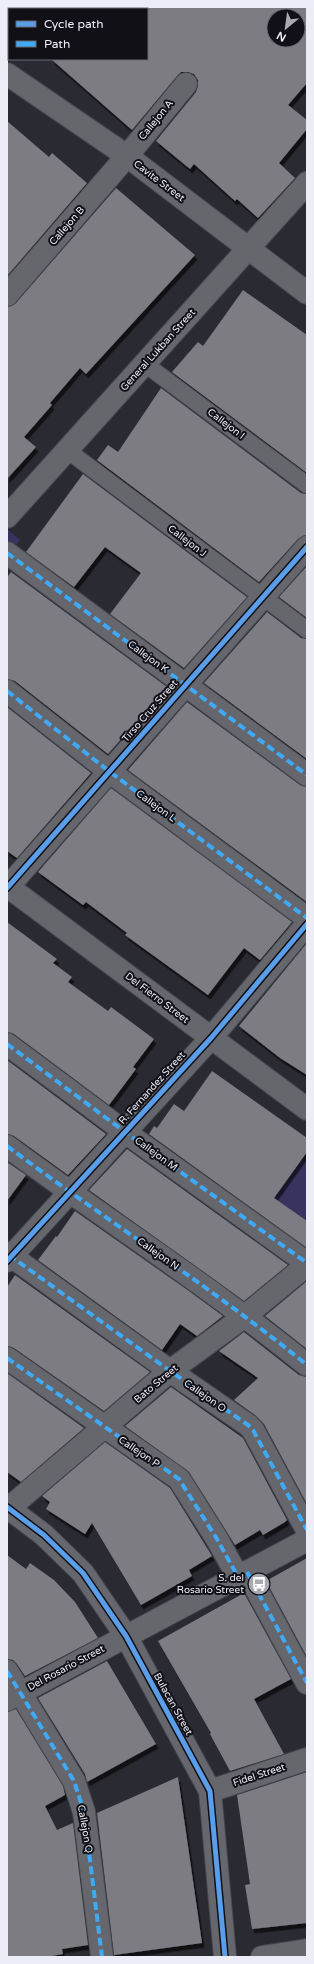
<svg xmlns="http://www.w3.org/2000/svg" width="314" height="1964" font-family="'Varela Round',sans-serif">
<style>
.green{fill:#39345f}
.building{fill:#7b7b82;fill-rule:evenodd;filter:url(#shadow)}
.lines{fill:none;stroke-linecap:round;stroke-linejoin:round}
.service-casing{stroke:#47474e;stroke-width:18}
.pedestrian-casing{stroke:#47474e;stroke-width:24}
.minor-casing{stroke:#47474e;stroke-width:24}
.tertiary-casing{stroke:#47474e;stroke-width:24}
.service{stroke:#66666d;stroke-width:16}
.pedestrian{stroke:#66666d;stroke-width:22}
.minor{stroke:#66666d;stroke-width:22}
.tertiary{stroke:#66666d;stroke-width:22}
.quiet{stroke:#3fa9f5;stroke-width:4;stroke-dasharray:8 4;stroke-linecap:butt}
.cycleway-casing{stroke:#111017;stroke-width:8}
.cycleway{stroke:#5a9eea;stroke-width:5}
.labels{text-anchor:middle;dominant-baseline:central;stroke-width:4;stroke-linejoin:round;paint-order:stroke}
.street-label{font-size:10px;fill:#ededf7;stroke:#111017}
.poi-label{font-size:10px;fill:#ededf7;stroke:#111017;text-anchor:end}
</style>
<defs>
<filter id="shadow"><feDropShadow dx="2.5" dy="4.5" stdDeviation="0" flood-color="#0009"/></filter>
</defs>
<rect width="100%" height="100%" fill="#2a2a32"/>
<g class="green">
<path d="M 7,529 L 20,540 L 7,556 Z"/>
<path d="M 307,1157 L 307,1239 L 244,1201 Z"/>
</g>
<g class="building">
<path d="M 147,7 L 307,7 L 307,83 L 288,105 L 307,120 L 307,129 L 279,163 L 295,178 L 258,218 L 237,199 L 235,201 L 194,164 L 190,169 L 156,141 L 196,92 L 198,86 L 198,80 L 194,74 L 188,72 L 181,72 L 177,76 L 132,130 L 51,59 L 147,59 ZM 274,16 L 298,16 L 298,40 L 274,40 Z"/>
<path d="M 7,121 L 49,157 L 52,153 L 87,183 L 7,276 Z"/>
<path d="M 116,188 L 195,255 L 86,374 L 80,368 L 50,403 L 52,405 L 24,437 L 36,447 L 7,479 L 7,307 L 16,303 Z"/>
<path d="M 243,290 L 307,335 L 307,473 L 172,372 L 198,342 L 203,346 Z"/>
<path d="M 161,388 L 301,493 L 307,494 L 307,535 L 298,539 L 259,582 L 97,460 L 108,445 L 118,452 Z"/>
<path d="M 83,474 L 247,597 L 184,668 L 110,614 L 141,573 L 105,547 L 74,587 L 26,552 Z"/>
<path d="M 307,566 L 307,618 L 279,597 Z"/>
<path d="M 11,572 L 167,687 L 108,754 L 15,681 L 7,679 L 7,577 Z"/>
<path d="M 267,612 L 301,638 L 307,639 L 307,759 L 204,683 Z"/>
<path d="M 187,702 L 300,785 L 307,787 L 307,902 L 128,770 Z"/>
<path d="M 7,707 L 91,773 L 17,858 L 7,851 Z"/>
<path d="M 111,788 L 292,922 L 260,960 L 244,948 L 208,995 L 125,935 L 127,933 L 86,902 L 83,905 L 38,872 Z"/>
<path d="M 7,922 L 57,959 L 53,963 L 72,977 L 68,982 L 108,1011 L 111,1007 L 154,1039 L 133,1067 L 136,1069 L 109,1105 L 14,1034 L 7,1032 Z"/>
<path d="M 307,943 L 307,1075 L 280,1058 L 239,1026 Z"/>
<path d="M 7,1060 L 106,1134 L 68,1175 L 14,1136 L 7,1134 Z"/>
<path d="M 212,1071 L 307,1138 L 307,1152 L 274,1198 L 307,1221 L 307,1248 L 149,1134 L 154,1126 L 157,1128 L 174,1104 L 184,1111 Z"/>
<path d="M 127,1149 L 288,1265 L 244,1301 L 89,1190 Z"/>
<path d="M 7,1162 L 26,1175 L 7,1201 Z"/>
<path d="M 75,1211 L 189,1291 L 223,1316 L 197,1336 L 180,1324 L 162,1350 L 38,1260 L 56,1236 L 57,1237 Z"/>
<path d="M 15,1275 L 150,1372 L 104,1411 L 14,1348 L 7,1346 L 7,1287 Z"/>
<path d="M 307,1281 L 307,1349 L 265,1316 Z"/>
<path d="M 244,1332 L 299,1375 L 307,1377 L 307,1504 L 264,1424 L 255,1415 L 234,1400 L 258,1378 L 219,1351 Z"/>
<path d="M 7,1373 L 84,1428 L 21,1482 L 7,1472 Z"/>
<path d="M 171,1387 L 243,1438 L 287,1520 L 285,1522 L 263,1535 L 260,1530 L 235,1545 L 189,1472 L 125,1426 Z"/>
<path d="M 105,1442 L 170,1488 L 212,1556 L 189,1570 L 192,1576 L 141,1605 L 92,1523 L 85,1534 L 46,1509 L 50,1502 L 42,1496 Z"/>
<path d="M 7,1555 L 26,1569 L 30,1563 L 54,1580 L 75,1602 L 98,1638 L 25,1676 L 17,1664 L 13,1660 L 7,1659 Z"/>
<path d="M 307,1558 L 307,1657 L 266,1581 Z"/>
<path d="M 244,1593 L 291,1679 L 254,1699 L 284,1754 L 230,1771 L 210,1734 L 211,1733 L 158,1641 Z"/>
<path d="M 107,1661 L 156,1744 L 87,1782 L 85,1774 L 38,1698 Z"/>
<path d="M 16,1709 L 63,1786 L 65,1795 L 45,1806 L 57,1830 L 73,1823 L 88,1945 L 62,1949 L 63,1954 L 46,1957 L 7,1957 L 7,1712 Z"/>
<path d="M 307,1772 L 307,1923 L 252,1929 L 245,1885 L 250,1884 L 237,1795 Z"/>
<path d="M 178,1777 L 202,1943 L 114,1955 L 97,1813 Z"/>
</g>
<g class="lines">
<g class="service-casing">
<g id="service">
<path d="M 145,364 L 307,485"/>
<path d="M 67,450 L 307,630"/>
</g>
</g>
<g class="pedestrian-casing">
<g id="pedestrian">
<path d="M 7,553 L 307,775"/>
<path d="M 7,691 L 110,772 L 307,918"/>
<path d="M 7,1044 L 125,1132 L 307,1263"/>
<path d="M 7,1146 C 106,1220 211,1287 307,1365"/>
<path d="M 7,1253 L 170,1371 L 248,1425 L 253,1430 L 307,1530"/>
<path d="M 7,1358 L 179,1479 L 217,1539 L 238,1577"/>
<path d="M 247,1572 L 307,1683"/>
<path d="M 7,1671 L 74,1781 L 84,1812 L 102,1957"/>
</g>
</g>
<g class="minor-casing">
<g id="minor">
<path d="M 7,74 L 127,156 L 307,293"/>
<path d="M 7,295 L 127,156 L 186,84"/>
<path d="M 7,517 L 307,183"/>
<path d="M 7,888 L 307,547"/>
<path d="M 7,1261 L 211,1038 L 307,924"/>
<path d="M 7,1507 L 44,1535 L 83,1573 L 126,1636 L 210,1791 L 225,1957"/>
<path d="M 9,1508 L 170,1371 L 245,1316 L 307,1265"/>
<path d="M 7,1700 L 307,1540"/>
<path d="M 210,1791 L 307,1759"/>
</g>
</g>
<g class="tertiary-casing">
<g id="tertiary">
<path d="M 7,886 L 307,1109"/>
<path d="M 262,1957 L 307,1950"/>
</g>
</g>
<use href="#service" class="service"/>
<use href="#pedestrian" class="pedestrian"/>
<use href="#minor" class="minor"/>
<use href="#tertiary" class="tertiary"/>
<g class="quiet">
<path d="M 7,553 L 307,775"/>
<path d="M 7,691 L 110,772 L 307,918"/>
<path d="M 7,1044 L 125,1132 L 307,1263"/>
<path d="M 7,1146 C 106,1220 211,1287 307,1365"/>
<path d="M 9,1255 L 170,1371 L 248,1425 L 253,1430 L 307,1530"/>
<path d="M 7,1358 L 179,1479 L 217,1539 L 238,1577"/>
<path d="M 247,1572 L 307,1683"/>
<path d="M 7,1671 L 74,1781 L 84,1812 L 102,1957"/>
</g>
<g class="cycleway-casing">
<g id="cycleway">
<path d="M 7,888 L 307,547"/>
<path d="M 7,1261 L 211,1038 L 307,924"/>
<path d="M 7,1507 L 44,1535 L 83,1573 L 126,1636 L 210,1791 L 225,1957"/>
</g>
</g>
<use href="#cycleway" class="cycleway"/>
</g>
<defs>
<g id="bus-disc" transform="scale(1.15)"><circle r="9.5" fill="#a9a9b2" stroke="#111017"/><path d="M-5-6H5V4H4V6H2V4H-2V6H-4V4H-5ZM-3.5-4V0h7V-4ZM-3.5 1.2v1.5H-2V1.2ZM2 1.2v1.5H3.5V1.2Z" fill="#fff"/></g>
</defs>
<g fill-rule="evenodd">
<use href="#bus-disc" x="259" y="1584"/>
</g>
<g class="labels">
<g class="street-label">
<text transform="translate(156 120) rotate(-51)">Callejon A</text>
<text transform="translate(159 181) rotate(37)">Cavite Street</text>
<text transform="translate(67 226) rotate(-49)">Callejon B</text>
<text transform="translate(158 350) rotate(-48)">General Lukban Street</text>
<text transform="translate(226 424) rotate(37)">Callejon I</text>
<text transform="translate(187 541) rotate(37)">Callejon J</text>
<text transform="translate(148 657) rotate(36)">Callejon K</text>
<text transform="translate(150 711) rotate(-49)">Tirso Cruz Street</text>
<text transform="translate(156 806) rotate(36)">Callejon L</text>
<text transform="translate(157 998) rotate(37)">Del Fierro Street</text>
<text transform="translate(152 1088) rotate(-48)">R. Fernandez Street</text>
<text transform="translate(156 1154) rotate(36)">Callejon M</text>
<text transform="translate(158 1254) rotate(35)">Callejon N</text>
<text transform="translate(156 1384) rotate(-40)">Bato Street</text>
<text transform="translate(205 1396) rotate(35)">Callejon O</text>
<text transform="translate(139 1452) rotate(34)">Callejon P</text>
<text transform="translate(66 1668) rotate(-28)">Del Rosario Street</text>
<text transform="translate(173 1704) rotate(61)">Bulacan Street</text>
<text transform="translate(259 1775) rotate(-18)">Fidel Street</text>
<text transform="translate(85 1829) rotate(80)">Callejon Q</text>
</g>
<g class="poi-label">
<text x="244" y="1578">S. del<tspan x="244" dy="12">Rosario Street</tspan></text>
</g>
</g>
<rect width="314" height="1964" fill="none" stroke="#ededf7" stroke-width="16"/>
<rect x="8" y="8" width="140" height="52" fill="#111017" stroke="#696871"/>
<rect x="16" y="21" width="20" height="6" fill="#5a9eea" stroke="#696871"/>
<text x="44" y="28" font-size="12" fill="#ededf7">Cycle path</text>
<rect x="16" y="41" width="20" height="6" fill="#3fa9f5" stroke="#696871"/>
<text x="44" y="48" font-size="12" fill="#ededf7">Path</text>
<g transform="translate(286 28) rotate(209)"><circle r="19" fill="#111017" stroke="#696871"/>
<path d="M0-3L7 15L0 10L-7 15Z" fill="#a9a9b2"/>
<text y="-6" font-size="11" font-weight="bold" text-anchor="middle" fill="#ededf7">N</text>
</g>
</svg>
